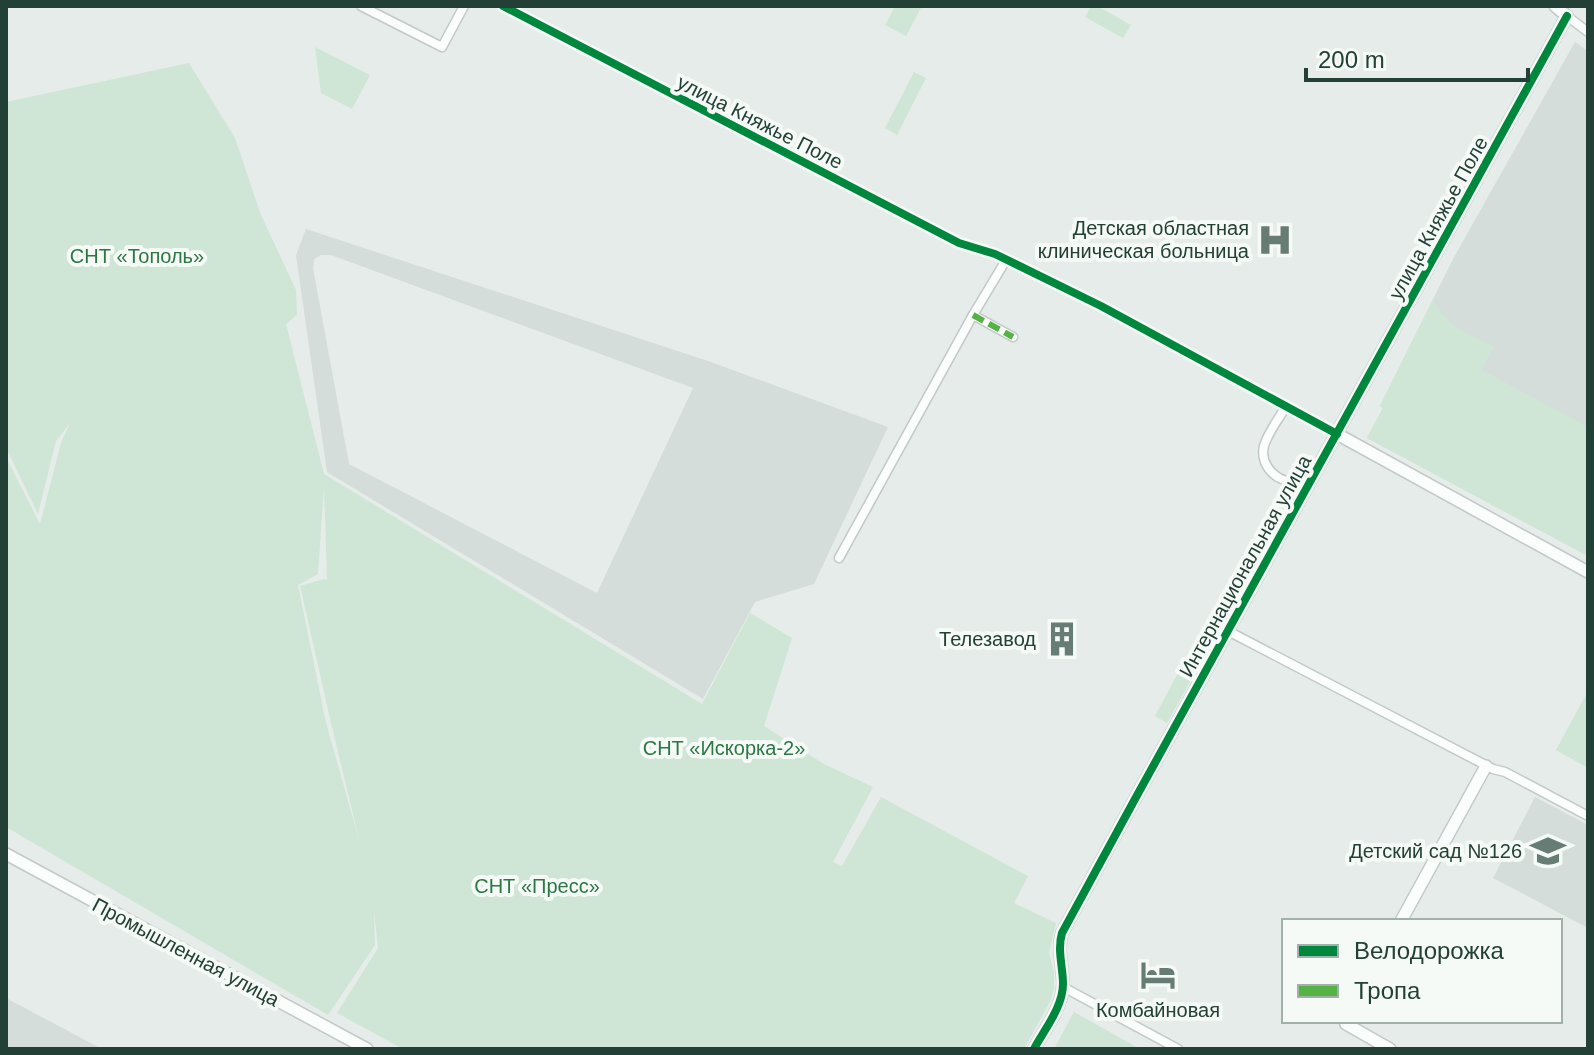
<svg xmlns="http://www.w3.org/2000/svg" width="1594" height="1055" font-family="Helvetica,sans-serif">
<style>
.built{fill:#d4ddd9;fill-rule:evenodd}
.green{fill:#cfe5d5;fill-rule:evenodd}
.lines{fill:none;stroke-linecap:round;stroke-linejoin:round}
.street-casing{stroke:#c3c9c6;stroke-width:11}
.secondary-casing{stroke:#c2c9c6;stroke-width:14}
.street{stroke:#fbfcfc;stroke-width:8}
.secondary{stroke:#fbfcfc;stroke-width:11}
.quiet{stroke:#55b346;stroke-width:6;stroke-dasharray:12 6;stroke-linecap:butt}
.cycleway-casing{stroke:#f5faf7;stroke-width:13}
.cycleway{stroke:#00873e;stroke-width:8}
.labels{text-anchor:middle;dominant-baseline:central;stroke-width:8;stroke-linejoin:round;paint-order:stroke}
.street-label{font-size:20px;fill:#234037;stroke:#f5faf7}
.poi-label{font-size:20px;fill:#234037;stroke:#f5faf7;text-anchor:end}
.park-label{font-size:20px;fill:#2c7845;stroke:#f5faf7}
</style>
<rect width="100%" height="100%" fill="#e6ece9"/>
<g class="built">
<path d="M 1575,42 L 1588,51 L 1588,556 L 1367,438 L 1383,408 L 1380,406 L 1453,259 Z"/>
<path d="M 306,229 L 708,361 L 888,427 L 814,584 L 755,602 L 703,699 L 327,472 L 296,255 ZM 321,255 L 331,255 L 693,388 L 597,593 L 349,464 L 313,268 L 314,259 Z"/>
<path d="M 1535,797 L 1588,825 L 1588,928 L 1493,878 Z"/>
<path d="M 6,998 L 102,1049 L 6,1049 Z"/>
</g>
<g class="green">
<path d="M 895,6 L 922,6 L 906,36 L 885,25 Z"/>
<path d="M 1091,6 L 1097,6 L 1131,25 L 1123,38 L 1085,17 Z"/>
<path d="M 315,47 L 370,75 L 352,109 L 321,93 Z"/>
<path d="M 189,63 L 235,138 L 261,215 L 296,290 L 297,315 L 286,324 L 324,474 L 702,704 L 750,613 L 792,638 L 764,726 L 824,764 L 873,787 L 833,862 L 842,866 L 881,797 L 1028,876 L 1014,903 L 1056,923 L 1049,953 L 1054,972 L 1054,987 L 1051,1000 L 1024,1049 L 403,1049 L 337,1013 L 378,948 L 374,911 L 375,945 L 328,1015 L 6,827 L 6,457 L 40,524 L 61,443 L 70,423 L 56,441 L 38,514 L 6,448 L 6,102 ZM 324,486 L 327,580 L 324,579 L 300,586 L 331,723 L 360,843 L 326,723 L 298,585 L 318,574 Z"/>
<path d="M 914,72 L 926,78 L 897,135 L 885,128 Z"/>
<path d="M 1433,300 C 1448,327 1467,333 1494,346 L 1482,370 L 1588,427 L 1588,556 L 1367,438 L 1383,408 L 1380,406 Z"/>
<path d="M 1195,641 L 1213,641 L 1167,723 L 1155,716 Z"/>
<path d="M 1588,691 L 1588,768 L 1556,750 Z"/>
<path d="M 1074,1012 L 1140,1049 L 1054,1049 Z"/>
</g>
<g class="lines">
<g class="street-casing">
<g id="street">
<path d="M 361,6 L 442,47 L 464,6"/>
<path d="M 503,6 L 959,243 L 995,254 L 1101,306 L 1337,434"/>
<path d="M 1567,16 L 1588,32"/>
<path d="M 973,315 L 1013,337"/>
<path d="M 1286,406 C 1279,419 1268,432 1264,446 C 1259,466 1279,485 1298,481 C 1305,479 1310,475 1315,471"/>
<path d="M 839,558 L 973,315 L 1006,260"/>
<path d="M 1228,631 L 1493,769 L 1505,772 L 1588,816"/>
<path d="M 1063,987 L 1178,1049"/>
</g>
</g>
<g class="secondary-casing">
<g id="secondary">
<path d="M 1337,434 L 1588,572"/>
<path d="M 6,854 L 367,1049"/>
<path d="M 1401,921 L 1486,766"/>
<path d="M 1347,1021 L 1346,1024 L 1390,1049"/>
<path d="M 1034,1049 C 1044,1030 1063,1007 1063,984 C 1063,967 1057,950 1062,933 L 1135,799 L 1567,16 L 1555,6"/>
</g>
</g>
<use href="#street" class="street"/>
<use href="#secondary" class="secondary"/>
<path class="quiet" d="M 973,315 L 1013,337"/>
<g class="cycleway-casing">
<g id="cycleway">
<path d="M 503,6 L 959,243 L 995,254 L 1101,306 L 1337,434"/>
<path d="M 1034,1049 C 1044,1030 1063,1007 1063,984 C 1063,967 1057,950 1062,933 L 1135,799 L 1567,16"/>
</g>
</g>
<use href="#cycleway" class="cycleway"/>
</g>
<defs>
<g id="hospital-bare" transform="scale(2.76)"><path d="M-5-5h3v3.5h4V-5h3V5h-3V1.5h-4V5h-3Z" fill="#677c75" stroke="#f5faf7" stroke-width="2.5" paint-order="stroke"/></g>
<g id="building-bare" transform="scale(2.76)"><path d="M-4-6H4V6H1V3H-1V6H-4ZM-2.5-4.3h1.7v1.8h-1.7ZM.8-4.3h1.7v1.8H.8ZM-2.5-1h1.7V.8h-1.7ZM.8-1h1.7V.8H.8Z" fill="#677c75" stroke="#f5faf7" stroke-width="2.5" paint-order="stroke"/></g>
<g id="school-bare" transform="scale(2.76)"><path d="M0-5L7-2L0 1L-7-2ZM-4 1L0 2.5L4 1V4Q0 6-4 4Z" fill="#677c75" stroke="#f5faf7" stroke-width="2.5" paint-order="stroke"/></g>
<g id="hotel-bare" transform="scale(2.76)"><path d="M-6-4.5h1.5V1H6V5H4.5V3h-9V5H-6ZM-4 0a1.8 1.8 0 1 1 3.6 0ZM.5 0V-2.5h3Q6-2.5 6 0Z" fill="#677c75" stroke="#f5faf7" stroke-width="2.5" paint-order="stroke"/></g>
</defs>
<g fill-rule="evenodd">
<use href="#hospital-bare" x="1275" y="240"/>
<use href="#building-bare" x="1062" y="639"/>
<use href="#school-bare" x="1548" y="851"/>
<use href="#hotel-bare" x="1158" y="975"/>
</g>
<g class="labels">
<g class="street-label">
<text transform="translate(760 122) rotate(27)">улица Княжье Поле</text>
<text transform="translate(1438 218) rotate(-61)">улица Княжье Поле</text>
<text transform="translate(1245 566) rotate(-61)">Интернациональная улица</text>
<text transform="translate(186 952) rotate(28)">Промышленная улица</text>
</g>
<g class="poi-label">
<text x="1249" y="228">Детская областная<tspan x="1249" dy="23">клиническая больница</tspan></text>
<text x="1036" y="639">Телезавод</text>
<text x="1522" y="851">Детский сад №126</text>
<text x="1158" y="1010" text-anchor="middle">Комбайновая</text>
</g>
<g class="park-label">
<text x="137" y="256">СНТ «Тополь»</text>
<text x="724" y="748">СНТ «Искорка-2»</text>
<text x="537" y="886">СНТ «Пресс»</text>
</g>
</g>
<rect width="1594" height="1055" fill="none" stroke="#234037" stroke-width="16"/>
<rect x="1282" y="919" width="280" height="104" fill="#f5faf7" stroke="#a1b0aa" stroke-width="2"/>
<rect x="1298" y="945" width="40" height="12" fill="#00873e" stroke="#a1b0aa" stroke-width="2"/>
<text x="1354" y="959" font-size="24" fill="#234037">Велодорожка</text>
<rect x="1298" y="985" width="40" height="12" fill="#55b346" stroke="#a1b0aa" stroke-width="2"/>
<text x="1354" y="999" font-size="24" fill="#234037">Тропа</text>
<path d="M1306 68v12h222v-12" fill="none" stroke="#234037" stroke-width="4"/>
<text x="1318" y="68" font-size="24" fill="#234037" stroke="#f5faf7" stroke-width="6" paint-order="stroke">200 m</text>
</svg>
